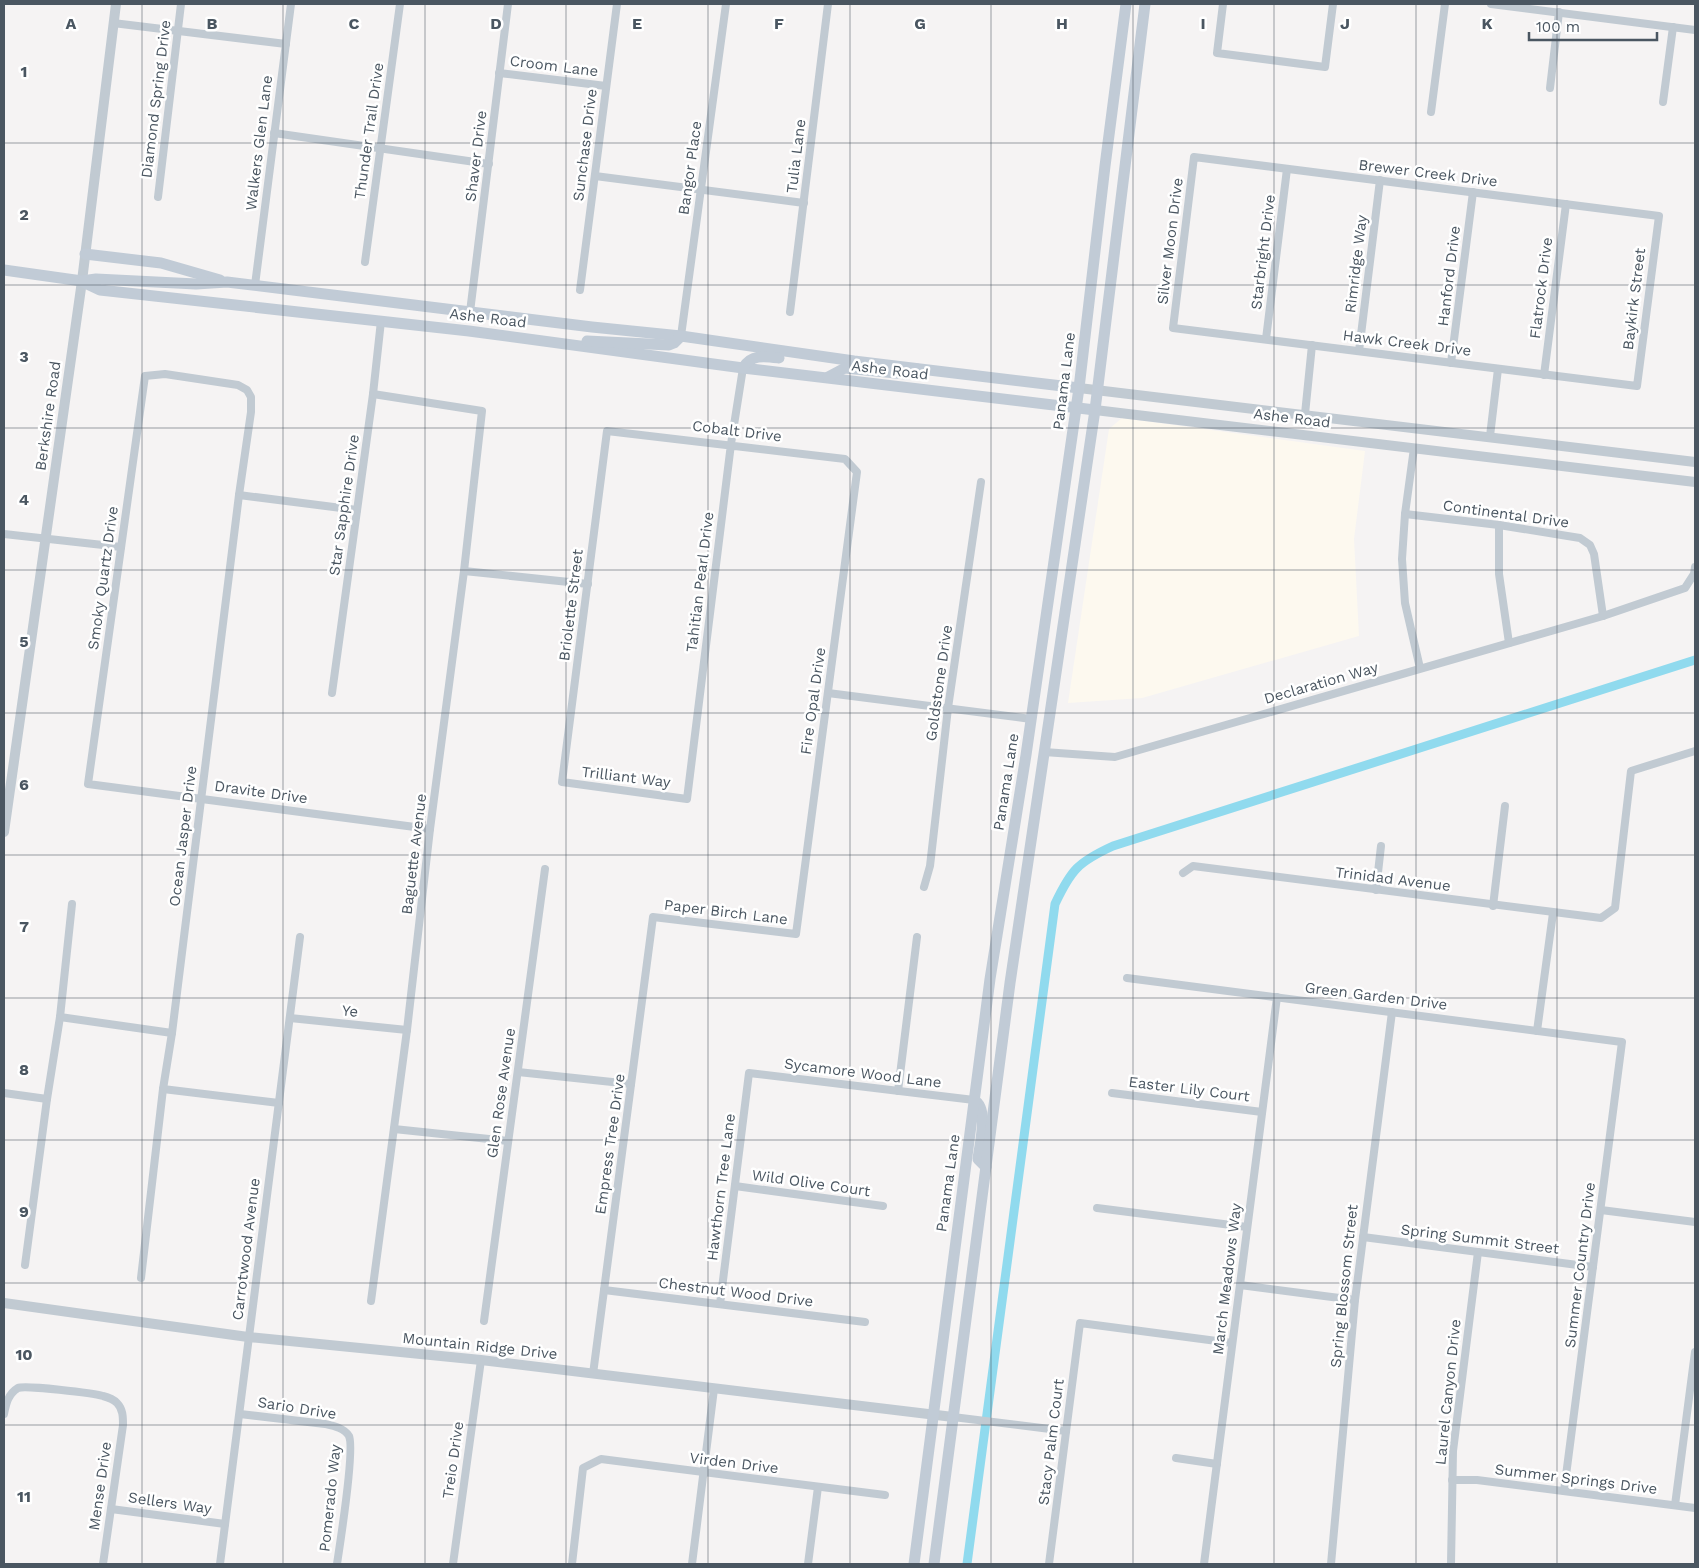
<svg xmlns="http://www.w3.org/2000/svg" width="1699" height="1568" font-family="'Work Sans',sans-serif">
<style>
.commercial{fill:#fdf9ef}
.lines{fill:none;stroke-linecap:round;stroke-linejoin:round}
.canal{stroke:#90daee;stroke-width:9}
.minor{stroke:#c1cad2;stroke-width:8}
.tertiary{stroke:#c1cad2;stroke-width:10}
.secondary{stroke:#c1cbd6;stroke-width:11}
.grid{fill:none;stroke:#4a5661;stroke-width:1;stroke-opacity:0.55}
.labels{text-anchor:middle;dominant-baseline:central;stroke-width:5;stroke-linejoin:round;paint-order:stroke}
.street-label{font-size:15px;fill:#4a5661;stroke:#fff}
.grid-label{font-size:16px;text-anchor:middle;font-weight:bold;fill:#4a5661;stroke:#fff;stroke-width:5;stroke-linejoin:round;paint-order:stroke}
</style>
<rect width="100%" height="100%" fill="#f5f3f3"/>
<path class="commercial" d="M 1122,418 L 1365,451 L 1354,539 L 1359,636 L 1142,698 L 1068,703 L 1109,429 Z"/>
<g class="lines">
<path class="canal" d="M 967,1564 L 1055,904 C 1071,870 1078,862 1113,846 L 1695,660"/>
<g class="minor">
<path d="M 1223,4 L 1217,53 L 1325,67 L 1333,4"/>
<path d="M 1491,4 L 1695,30"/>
<path d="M 113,23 L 286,44"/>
<path d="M 499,73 L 606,86"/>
<path d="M 1550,88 L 1559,12"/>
<path d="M 1663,102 L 1673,27"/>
<path d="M 1431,112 L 1445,4"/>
<path d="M 274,133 L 489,164"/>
<path d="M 1194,157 L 1659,216 L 1637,386 L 1173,328 Z"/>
<path d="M 595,176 L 804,203"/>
<path d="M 158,197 L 181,4"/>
<path d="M 365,262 L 400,4"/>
<path d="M 255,285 L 291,4"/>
<path d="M 580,290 L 617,4"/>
<path d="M 470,312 L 508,4"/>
<path d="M 790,312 L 828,4"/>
<path d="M 681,336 L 726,4"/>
<path d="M 1266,339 L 1287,169"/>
<path d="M 1359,351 L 1380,180"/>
<path d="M 1451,363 L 1473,192"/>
<path d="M 1544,375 L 1566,204"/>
<path d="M 1305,414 L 1312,345"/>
<path d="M 1490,436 L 1498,369"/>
<path d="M 1414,448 L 1405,514 L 1402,559 L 1405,603 L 1420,668"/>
<path d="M 239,495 L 357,510"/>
<path d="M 1405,514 L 1499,525 L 1580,538 L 1590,545 L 1594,554 L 1603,616"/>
<path d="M 1499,525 L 1499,574 L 1509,643"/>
<path d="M 4,534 L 121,547"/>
<path d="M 464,571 L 588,584"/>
<path d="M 332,693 L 373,394 L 381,321"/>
<path d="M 828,693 L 1031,719"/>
<path d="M 1044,752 L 1115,757 L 1603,616 L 1685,588 L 1694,574 L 1695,567"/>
<path d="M 1183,873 L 1193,866 L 1601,918 L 1615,908 L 1631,771 L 1695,751"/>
<path d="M 924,887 L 930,866 L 948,708 L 981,482"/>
<path d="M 1376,890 L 1381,846"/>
<path d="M 1493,906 L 1505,806"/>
<path d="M 1127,978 L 1622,1042 L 1564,1491"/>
<path d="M 60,1017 L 172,1033"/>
<path d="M 290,1018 L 407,1030"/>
<path d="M 1537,1031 L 1553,913"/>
<path d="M 518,1072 L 631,1084"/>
<path d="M 163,1089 L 279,1103"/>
<path d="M 898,1091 L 917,937"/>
<path d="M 4,1093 L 47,1099"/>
<path d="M 1112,1093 L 1262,1112"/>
<path d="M 394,1129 L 508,1141"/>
<path d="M 735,1186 L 883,1206"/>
<path d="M 1097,1208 L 1247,1227"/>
<path d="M 1601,1210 L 1695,1222"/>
<path d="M 1363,1237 L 1593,1267"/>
<path d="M 25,1265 L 47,1099 L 60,1017 L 72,904"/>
<path d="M 141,1278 L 163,1089 L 172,1033 L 239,495 L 251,412 L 251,397 L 247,390 L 238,385 L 165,374 L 145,376 L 88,784 L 430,829"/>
<path d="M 1240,1285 L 1355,1300"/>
<path d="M 604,1290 L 865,1322"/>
<path d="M 371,1301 L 407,1030 L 430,829 L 464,571 L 482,411 L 373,394"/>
<path d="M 720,1304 L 749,1073 L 974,1100"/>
<path d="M 484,1321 L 545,869"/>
<path d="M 593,1374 L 653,917 L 796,934 L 857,472 L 845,459 L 607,431 L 562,782 L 687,799 L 731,444 L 743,368"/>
<path d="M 4,1414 C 6,1404 8,1394 18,1388 C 25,1385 93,1393 103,1396 C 107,1397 114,1400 117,1403 C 123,1409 123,1417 123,1425 L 103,1564"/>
<path d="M 240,1414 L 325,1424 C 334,1426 344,1428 349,1436 C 355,1449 340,1544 337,1564"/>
<path d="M 953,1417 L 1066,1431"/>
<path d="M 1176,1458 L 1217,1464"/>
<path d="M 1452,1480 L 1477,1480 L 1695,1508"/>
<path d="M 1675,1505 L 1695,1352"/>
<path d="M 111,1509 L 225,1524"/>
<path d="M 220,1564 L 300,937"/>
<path d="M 453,1564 L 481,1360"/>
<path d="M 572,1564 L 583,1468 L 601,1459 L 885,1495"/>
<path d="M 692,1564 L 714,1389"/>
<path d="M 808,1564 L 818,1487"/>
<path d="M 1049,1564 L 1080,1323 L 1232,1343"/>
<path d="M 1204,1564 L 1277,997"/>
<path d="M 1331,1564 L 1355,1300 L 1392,1012"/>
<path d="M 1451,1564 L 1453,1451 L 1478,1252"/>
</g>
<g class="tertiary">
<path d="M 1079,388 L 1695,462"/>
<path d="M 1095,410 L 1695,482"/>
<path d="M 4,832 L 82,281 L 116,4"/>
<path d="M 4,1303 L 248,1337 L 481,1360 L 953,1417"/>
</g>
<g class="secondary">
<path d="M 85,254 L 161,263 L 220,280"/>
<path d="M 4,270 L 82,281 L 96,279 L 196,284 L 227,282 L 592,327 L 681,336 L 854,361 L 1079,388"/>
<path d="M 83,282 L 100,290 L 469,331 L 743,368 L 1095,410"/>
<path d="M 587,341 L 669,345 L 674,343 L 681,336"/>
<path d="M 743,368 C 751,354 764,356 779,358"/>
<path d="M 828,377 L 845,368 L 906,374 L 917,369"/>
<path d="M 974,1100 C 989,1108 980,1143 978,1159 L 986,1167"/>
<path d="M 914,1564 L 990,979 L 1026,755 L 1079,388 L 1105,166 L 1126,4"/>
<path d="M 934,1564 L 1010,983 L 1095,410 L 1145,4"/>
</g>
</g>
<path class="grid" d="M 142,4 L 142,1564M 283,4 L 283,1564M 425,4 L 425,1564M 566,4 L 566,1564M 708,4 L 708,1564M 850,4 L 850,1564M 991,4 L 991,1564M 1133,4 L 1133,1564M 1274,4 L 1274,1564M 1416,4 L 1416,1564M 1557,4 L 1557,1564M 4,143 L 1695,143M 4,285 L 1695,285M 4,428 L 1695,428M 4,570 L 1695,570M 4,713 L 1695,713M 4,855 L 1695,855M 4,998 L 1695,998M 4,1140 L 1695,1140M 4,1283 L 1695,1283M 4,1425 L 1695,1425"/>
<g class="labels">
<g class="street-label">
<text transform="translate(554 66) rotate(7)">Croom Lane</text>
<text transform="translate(156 99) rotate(-83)">Diamond Spring Drive</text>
<text transform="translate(369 131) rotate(-82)">Thunder Trail Drive</text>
<text transform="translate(259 143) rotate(-83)">Walkers Glen Lane</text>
<text transform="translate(585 145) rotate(-83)">Sunchase Drive</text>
<text transform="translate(476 156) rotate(-83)">Shaver Drive</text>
<text transform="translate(796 156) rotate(-83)">Tulia Lane</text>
<text transform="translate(690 168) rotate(-82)">Bangor Place</text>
<text transform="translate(1428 173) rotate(7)">Brewer Creek Drive</text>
<text transform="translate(1170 241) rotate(-83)">Silver Moon Drive</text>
<text transform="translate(1263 252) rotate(-83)">Starbright Drive</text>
<text transform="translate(1356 264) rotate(-83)">Rimridge Way</text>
<text transform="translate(1449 276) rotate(-83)">Hanford Drive</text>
<text transform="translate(1541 288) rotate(-83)">Flatrock Drive</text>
<text transform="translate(1634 299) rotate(-83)">Baykirk Street</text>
<text transform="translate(488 318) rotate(7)">Ashe Road</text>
<text transform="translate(1407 343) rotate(7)">Hawk Creek Drive</text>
<text transform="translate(890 370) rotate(7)">Ashe Road</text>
<text transform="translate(1064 381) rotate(-83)">Panama Lane</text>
<text transform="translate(48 416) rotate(-82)">Berkshire Road</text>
<text transform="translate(1292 418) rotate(7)">Ashe Road</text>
<text transform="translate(737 431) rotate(7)">Cobalt Drive</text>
<text transform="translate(344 505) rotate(-82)">Star Sapphire Drive</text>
<text transform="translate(1506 514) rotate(8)">Continental Drive</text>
<text transform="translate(103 578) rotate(-82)">Smoky Quartz Drive</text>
<text transform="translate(700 582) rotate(-83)">Tahitian Pearl Drive</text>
<text transform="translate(571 605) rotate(-83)">Briolette Street</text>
<text transform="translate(939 683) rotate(-82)">Goldstone Drive</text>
<text transform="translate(1321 683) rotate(-16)">Declaration Way</text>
<text transform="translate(813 701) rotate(-82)">Fire Opal Drive</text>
<text transform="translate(626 777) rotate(7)">Trilliant Way</text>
<text transform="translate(1006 782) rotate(-81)">Panama Lane</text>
<text transform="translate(261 792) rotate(8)">Dravite Drive</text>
<text transform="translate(183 836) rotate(-83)">Ocean Jasper Drive</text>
<text transform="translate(414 854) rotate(-83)">Baguette Avenue</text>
<text transform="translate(1393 879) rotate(7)">Trinidad Avenue</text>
<text transform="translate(726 912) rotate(7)">Paper Birch Lane</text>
<text transform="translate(1376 996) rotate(7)">Green Garden Drive</text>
<text transform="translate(350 1011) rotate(6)">Ye</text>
<text transform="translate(863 1073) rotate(7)">Sycamore Wood Lane</text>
<text transform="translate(1189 1089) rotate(7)">Easter Lily Court</text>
<text transform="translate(501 1093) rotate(-82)">Glen Rose Avenue</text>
<text transform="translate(610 1144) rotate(-82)">Empress Tree Drive</text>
<text transform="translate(811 1183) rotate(8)">Wild Olive Court</text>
<text transform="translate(948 1183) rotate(-82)">Panama Lane</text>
<text transform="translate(721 1187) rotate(-83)">Hawthorn Tree Lane</text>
<text transform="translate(1480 1239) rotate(7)">Spring Summit Street</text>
<text transform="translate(246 1249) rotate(-83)">Carrotwood Avenue</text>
<text transform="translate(1580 1265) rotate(-83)">Summer Country Drive</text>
<text transform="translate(1227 1279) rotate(-83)">March Meadows Way</text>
<text transform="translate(1344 1286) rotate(-84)">Spring Blossom Street</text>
<text transform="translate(736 1292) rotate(7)">Chestnut Wood Drive</text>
<text transform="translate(480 1346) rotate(6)">Mountain Ridge Drive</text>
<text transform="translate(1448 1392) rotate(-84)">Laurel Canyon Drive</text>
<text transform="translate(297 1408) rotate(9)">Sario Drive</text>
<text transform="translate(1051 1442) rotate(-83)">Stacy Palm Court</text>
<text transform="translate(453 1460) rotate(-82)">Treio Drive</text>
<text transform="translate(734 1463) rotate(7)">Virden Drive</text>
<text transform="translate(1576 1479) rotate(7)">Summer Springs Drive</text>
<text transform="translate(100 1486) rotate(-82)">Mense Drive</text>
<text transform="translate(330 1498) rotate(-84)">Pomerado Way</text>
<text transform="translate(170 1503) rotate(8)">Sellers Way</text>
</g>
</g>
<g class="grid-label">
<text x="71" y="29">A</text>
<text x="212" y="29">B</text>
<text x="354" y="29">C</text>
<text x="496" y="29">D</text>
<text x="637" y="29">E</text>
<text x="779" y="29">F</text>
<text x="920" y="29">G</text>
<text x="1062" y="29">H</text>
<text x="1203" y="29">I</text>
<text x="1345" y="29">J</text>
<text x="1487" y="29">K</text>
<text x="24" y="77">1</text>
<text x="24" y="220">2</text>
<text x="24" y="362">3</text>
<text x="24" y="505">4</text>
<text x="24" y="647">5</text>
<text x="24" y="790">6</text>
<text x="24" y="932">7</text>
<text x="24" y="1075">8</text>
<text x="24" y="1217">9</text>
<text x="24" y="1360">10</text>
<text x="24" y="1502">11</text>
</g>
<rect width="1699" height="1568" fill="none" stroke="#4a5661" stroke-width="10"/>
<path d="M1529 32v8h128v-8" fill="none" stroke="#4a5661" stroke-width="2.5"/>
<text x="1536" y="32" font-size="15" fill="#4a5661" stroke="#ffffff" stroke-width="4" paint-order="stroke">100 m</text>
</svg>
